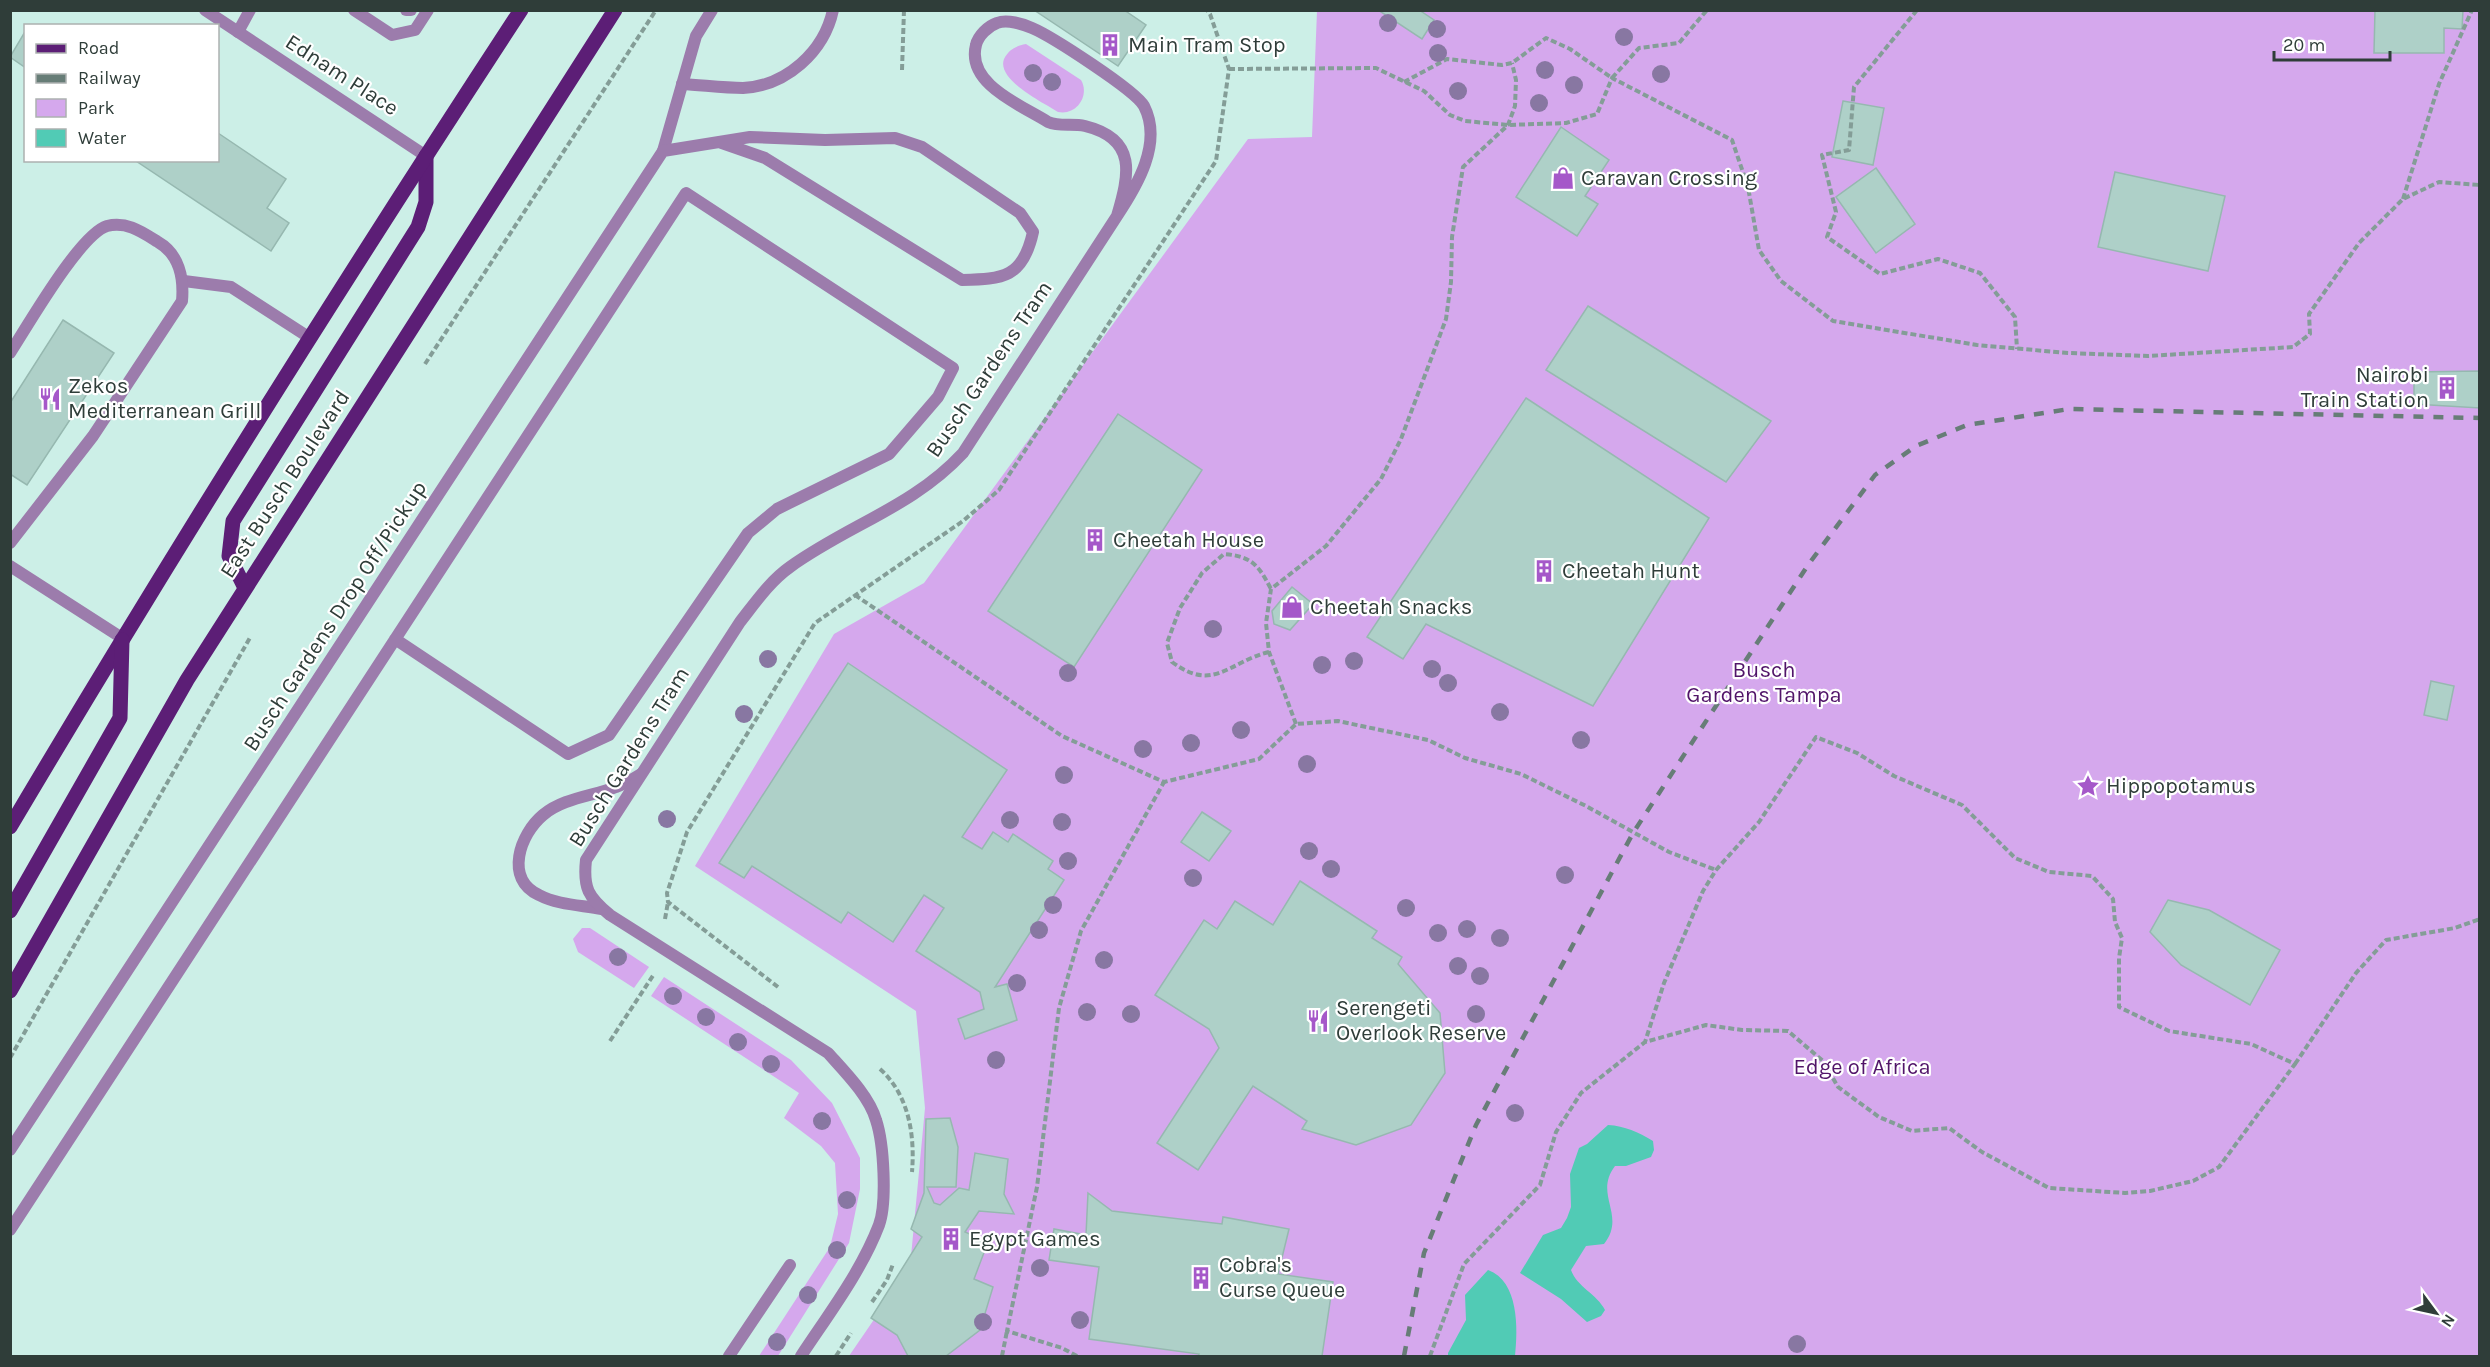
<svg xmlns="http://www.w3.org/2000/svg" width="2490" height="1367" font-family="Karla,sans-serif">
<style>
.green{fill:#d5a8ed}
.water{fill:#51cbb5}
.building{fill:#aed0c8;stroke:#96b8b0;stroke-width:1.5}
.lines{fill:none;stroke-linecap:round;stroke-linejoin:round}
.path{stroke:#849d97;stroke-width:4;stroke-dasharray:6 3;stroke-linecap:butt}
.lane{stroke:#9c7cac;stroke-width:12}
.street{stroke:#9c7cac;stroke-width:12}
.primary{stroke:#5c1e76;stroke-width:15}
.rail{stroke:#677d77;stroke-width:4.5;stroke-dasharray:10 10;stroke-linecap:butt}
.tree{fill:#8877a2}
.labels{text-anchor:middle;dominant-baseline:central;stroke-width:4.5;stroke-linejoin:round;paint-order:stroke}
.poi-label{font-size:22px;fill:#2f3d39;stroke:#fff;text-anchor:start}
.street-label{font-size:22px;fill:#2f3d39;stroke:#fff}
.park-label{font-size:22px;fill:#511469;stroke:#fff}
</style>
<rect width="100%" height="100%" fill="#ccefe7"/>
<g class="green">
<path d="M 1317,11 L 2479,11 L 2479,1356 L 849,1356 L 910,1267 L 925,1108 L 916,1011 L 695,866 L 834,634 L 924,583 L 1248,139 L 1312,137 Z"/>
<path d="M 1026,44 L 1081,80 C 1090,95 1077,116 1058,112 C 1044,103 996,80 1004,59 C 1009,49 1016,46 1026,44 Z"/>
<path d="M 582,928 L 590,928 L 649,967 L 634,988 L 578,952 L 573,939 Z"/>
<path d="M 664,977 L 791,1060 L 832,1103 L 860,1158 L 860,1189 L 849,1243 L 778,1356 L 759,1356 L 830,1247 L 838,1214 L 835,1163 L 821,1146 L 784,1118 L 799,1093 L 651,996 Z"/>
</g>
<g class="water">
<path d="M 1608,1125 C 1625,1126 1638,1132 1653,1141 L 1654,1150 L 1651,1157 L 1626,1166 L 1615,1166 C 1593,1195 1627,1215 1604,1244 L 1586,1246 L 1571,1270 C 1577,1287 1597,1294 1605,1310 L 1601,1316 L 1587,1322 L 1561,1299 L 1520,1273 L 1543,1235 L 1561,1228 L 1567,1218 L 1571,1207 L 1570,1174 L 1579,1148 L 1587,1144 Z"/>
<path d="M 1488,1270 C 1519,1281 1518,1329 1515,1356 L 1448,1356 L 1448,1353 L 1466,1320 L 1465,1295 Z"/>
</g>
<g class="building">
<path d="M 1034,10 L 1124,10 L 1146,25 L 1118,66 Z"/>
<path d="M 1378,10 L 1419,10 L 1434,20 L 1422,39 Z"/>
<path d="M 2375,10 L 2463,10 L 2462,29 L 2444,28 L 2444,53 L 2374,53 Z"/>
<path d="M 26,30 L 26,68 L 10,57 Z"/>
<path d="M 1843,101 L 1884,108 L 1873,165 L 1832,157 Z"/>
<path d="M 1561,127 L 1609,160 L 1585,196 L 1598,204 L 1577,236 L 1516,197 Z"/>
<path d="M 218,133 L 286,179 L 267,208 L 289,223 L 271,251 L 136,161 L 218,160 Z"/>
<path d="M 1876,168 L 1915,224 L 1876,253 L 1836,197 Z"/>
<path d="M 2115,172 L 2225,196 L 2208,271 L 2098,247 Z"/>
<path d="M 1588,306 L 1771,421 L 1726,482 L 1546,370 Z"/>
<path d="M 63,320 L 114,353 L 27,485 L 10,474 L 10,403 Z"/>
<path d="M 2480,371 L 2480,408 L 2414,404 L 2414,372 Z"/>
<path d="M 1526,398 L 1709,518 L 1593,706 L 1426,624 L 1403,659 L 1367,637 Z"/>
<path d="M 1118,414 L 1202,470 L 1074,667 L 988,611 Z"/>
<path d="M 1292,587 L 1313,604 L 1290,630 L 1274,624 L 1272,611 Z"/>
<path d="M 848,663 L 1007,770 L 962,837 L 982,849 L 993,832 L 1008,842 L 1013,834 L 1053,861 L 1048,869 L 1064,880 L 995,987 L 1007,984 L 1017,1020 L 965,1039 L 958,1019 L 984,1009 L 980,992 L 916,951 L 944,908 L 924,895 L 893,942 L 848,912 L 841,923 L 752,866 L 744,878 L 719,863 Z"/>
<path d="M 2431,681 L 2454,686 L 2447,720 L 2424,715 Z"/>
<path d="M 1202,812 L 1231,831 L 1209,861 L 1181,842 Z"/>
<path d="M 1300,881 L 1377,931 L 1372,938 L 1402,957 L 1398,964 L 1440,1013 L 1445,1073 L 1411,1125 L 1356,1145 L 1302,1129 L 1307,1121 L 1253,1086 L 1198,1170 L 1157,1143 L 1219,1048 L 1209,1029 L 1155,995 L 1204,920 L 1217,929 L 1235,901 L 1273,925 Z"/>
<path d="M 2168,900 L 2209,910 L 2280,950 L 2250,1005 L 2181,965 L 2150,932 Z"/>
<path d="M 950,1118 L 958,1147 L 956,1187 L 927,1187 L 934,1203 L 940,1205 L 959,1188 L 969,1190 L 975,1153 L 1008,1159 L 1004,1194 L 1014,1214 L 979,1211 L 965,1232 L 988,1242 L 974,1279 L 993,1287 L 980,1330 L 946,1356 L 908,1356 L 897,1335 L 871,1318 L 922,1237 L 911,1229 L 924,1193 L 926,1119 Z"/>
<path d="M 1088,1193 L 1112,1211 L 1222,1224 L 1223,1217 L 1289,1229 L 1278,1274 L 1333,1282 L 1322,1356 L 1198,1356 L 1199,1354 L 1089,1339 L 1099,1267 L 1049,1260 L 1054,1229 L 1086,1235 Z"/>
</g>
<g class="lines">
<g class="path">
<path d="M 1917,10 L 1854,87 L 1849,150 L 1822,155 L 1836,212 L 1827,237 L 1880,274 L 1938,259 L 1980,273 L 2015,317 L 2017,349"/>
<path d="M 1229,69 L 1376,68 L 1424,91 L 1450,115 L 1465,121 L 1508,125 L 1566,123 L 1597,114 L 1612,78 L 1732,140 L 1748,187 L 1759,250 L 1781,281 L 1833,321 L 1977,345 L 2068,353 L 2148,356 L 2293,347 L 2310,334 L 2309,314 L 2359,243 L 2403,199 L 2439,182 L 2480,185"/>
<path d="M 902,70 L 904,10"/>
<path d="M 1404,82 L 1447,59 L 1502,65 L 1512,63 L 1546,38 L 1570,49 L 1612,78 L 1639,48 L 1679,43 L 1707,10"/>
<path d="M 2403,199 L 2439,84 L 2472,10"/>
<path d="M 425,364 L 656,10"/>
<path d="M 855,595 L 1062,736 L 1164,782 L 1259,759 L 1296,724 L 1338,721 L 1428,740 L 1465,758 L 1521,774 L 1586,806 L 1669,852 L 1716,870"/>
<path d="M 1269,652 C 1228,662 1214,693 1172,662 L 1167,643 L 1180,608 L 1202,573 L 1224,554 C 1252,556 1259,566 1271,589"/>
<path d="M 1296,724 L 1269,652 L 1266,623 L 1271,589 L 1326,546 L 1381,479 L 1401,439 L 1446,319 L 1451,282 L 1452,237 L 1463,167 L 1508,125 L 1515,106 L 1516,80 L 1512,63"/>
<path d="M 665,919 L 668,902"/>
<path d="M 778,987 L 668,902 L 667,893 L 687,832 L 815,623 L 963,521 L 999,490 L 1216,161 L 1229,69 L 1210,14 L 1207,10"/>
<path d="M 610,1041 L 654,974"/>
<path d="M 10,1058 L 251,636"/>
<path d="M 2295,1064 L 2356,973 L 2386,940 L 2455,928 L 2480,919"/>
<path d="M 880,1069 C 909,1095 915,1135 912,1172"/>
<path d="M 872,1302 L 887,1280 L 893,1264"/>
<path d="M 836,1356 L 851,1333"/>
<path d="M 1002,1356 L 1007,1331"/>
<path d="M 1077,1356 L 1062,1348 L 1007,1331 L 1037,1187 L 1059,1008 L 1081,931 L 1164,782"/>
<path d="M 1430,1356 L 1464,1264 L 1540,1185 L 1556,1132 L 1581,1093 L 1645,1042 L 1706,1025 L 1742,1030 L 1788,1031 L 1823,1061 L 1838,1087 L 1879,1117 L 1912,1131 L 1949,1128 L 1982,1152 L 2049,1188 L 2125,1193 L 2150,1191 L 2193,1181 L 2219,1167 L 2295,1064 L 2251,1044 L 2169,1031 L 2119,1007 L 2119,958 L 2122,938 L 2115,922 L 2113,899 L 2092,876 L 2049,872 L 2015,858 L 1962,805 L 1894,776 L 1857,753 L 1816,737 L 1759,822 L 1716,870 L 1703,891 L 1664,983 L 1645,1042"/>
</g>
<g class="lane">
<path d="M 354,10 L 392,35 L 415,30 L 428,10"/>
<path d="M 406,10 L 411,10"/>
<path d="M 238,32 L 250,10"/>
<path d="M 682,84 C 702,85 723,88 743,88 C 786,86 824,52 833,10"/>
<path d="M 663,151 L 696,36 L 712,10"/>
<path d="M 184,281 L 231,287 L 310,338"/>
<path d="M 10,353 C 27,327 80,234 107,226 C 127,221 142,232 158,242 C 179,254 184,278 182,301 L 93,436 L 10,543"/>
<path d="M 602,909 C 581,905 558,905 539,895 C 504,879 520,834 543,815 C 563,798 593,796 616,787 C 625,784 633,779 641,774"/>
<path d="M 10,1150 L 663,151 L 750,137 L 825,140 L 895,138 L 922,147 L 1020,213 L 1033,232 C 1023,278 1003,279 962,280 L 765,158 L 719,142"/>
<path d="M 10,1230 C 235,884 461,539 686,193 L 953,368 L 938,397 L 889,454 L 777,509 L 748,533 L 609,735 L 568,754 L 395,639"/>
<path d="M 729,1356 L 790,1265"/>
<path d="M 801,1356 C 828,1315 861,1272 879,1225 C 887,1203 884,1144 876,1120 C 869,1096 845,1072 828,1053 L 610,915 C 588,897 583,888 586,860 L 740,622 C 755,603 770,581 790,567 C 848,525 913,507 963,453 L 1117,216 C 1137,186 1163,143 1144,106 C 1135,90 1051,36 1032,28 C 1023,24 1007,19 997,23 C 988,26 978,36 976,45 C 966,84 1021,105 1048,122 C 1060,127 1072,123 1085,126 C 1138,139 1129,175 1117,216"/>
</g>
<g class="street">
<path d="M 205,10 L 426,156"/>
<path d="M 10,566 L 122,638"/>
</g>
<g class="primary">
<path d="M 245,588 L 229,556 L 233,521 L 418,227 L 426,202 L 426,156"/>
<path d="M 10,827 C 174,550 345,279 521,10"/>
<path d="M 10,911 L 120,718 L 122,640"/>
<path d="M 10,991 L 187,680 L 615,10"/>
</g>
<path class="rail" d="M 1404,1356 L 1424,1253 L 1476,1125 L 1633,833 L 1808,565 L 1875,475 L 1916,446 L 1967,425 L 2069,409 L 2480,418"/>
</g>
<g class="tree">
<circle cx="1388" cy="23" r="9"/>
<circle cx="1437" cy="29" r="9"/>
<circle cx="1624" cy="37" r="9"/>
<circle cx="1438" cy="53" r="9"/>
<circle cx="1545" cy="70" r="9"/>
<circle cx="1033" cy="73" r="9"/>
<circle cx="1661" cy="74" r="9"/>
<circle cx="1052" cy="82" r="9"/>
<circle cx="1574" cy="85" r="9"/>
<circle cx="1458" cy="91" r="9"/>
<circle cx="1539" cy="103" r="9"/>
<circle cx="1213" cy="629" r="9"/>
<circle cx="768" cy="659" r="9"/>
<circle cx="1354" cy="661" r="9"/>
<circle cx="1322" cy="665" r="9"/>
<circle cx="1432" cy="669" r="9"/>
<circle cx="1068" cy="673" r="9"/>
<circle cx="1448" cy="683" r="9"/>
<circle cx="1500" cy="712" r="9"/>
<circle cx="744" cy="714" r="9"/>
<circle cx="1241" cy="730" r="9"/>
<circle cx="1581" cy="740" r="9"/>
<circle cx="1191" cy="743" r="9"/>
<circle cx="1143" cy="749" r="9"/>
<circle cx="1307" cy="764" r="9"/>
<circle cx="1064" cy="775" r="9"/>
<circle cx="667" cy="819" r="9"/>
<circle cx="1010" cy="820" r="9"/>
<circle cx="1062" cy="822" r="9"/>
<circle cx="1309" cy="851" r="9"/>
<circle cx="1068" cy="861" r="9"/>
<circle cx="1331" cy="869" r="9"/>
<circle cx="1565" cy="875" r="9"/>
<circle cx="1193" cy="878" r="9"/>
<circle cx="1053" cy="905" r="9"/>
<circle cx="1406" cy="908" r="9"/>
<circle cx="1467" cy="929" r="9"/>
<circle cx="1039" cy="930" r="9"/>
<circle cx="1438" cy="933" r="9"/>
<circle cx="1500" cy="938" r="9"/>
<circle cx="618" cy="957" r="9"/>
<circle cx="1104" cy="960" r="9"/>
<circle cx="1458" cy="966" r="9"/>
<circle cx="1480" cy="976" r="9"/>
<circle cx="1017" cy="983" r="9"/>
<circle cx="673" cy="996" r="9"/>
<circle cx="1087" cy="1012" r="9"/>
<circle cx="1131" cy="1014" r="9"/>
<circle cx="1476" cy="1014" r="9"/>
<circle cx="706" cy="1017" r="9"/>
<circle cx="738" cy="1042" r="9"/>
<circle cx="996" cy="1060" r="9"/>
<circle cx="771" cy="1064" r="9"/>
<circle cx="1515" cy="1113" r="9"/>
<circle cx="822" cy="1121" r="9"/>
<circle cx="847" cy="1200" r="9"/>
<circle cx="837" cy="1250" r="9"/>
<circle cx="1040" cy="1268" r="9"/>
<circle cx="808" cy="1295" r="9"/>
<circle cx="1080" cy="1320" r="9"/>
<circle cx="983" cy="1322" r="9"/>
<circle cx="777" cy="1342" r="9"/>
<circle cx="1797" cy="1344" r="9"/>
</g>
<defs>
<g id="building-bare" transform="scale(1.8)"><path d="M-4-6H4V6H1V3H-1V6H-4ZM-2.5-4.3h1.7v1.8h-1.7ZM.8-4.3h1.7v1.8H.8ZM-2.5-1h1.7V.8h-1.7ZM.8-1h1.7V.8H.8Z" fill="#a558c9" stroke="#fff" stroke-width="2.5" paint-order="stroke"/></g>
<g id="shop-bare" transform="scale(1.8)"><path d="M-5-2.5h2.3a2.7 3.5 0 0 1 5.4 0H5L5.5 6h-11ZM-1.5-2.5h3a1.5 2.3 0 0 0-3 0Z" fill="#a558c9" stroke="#fff" stroke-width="2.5" paint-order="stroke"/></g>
<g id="restaurant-bare" transform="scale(1.8)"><path d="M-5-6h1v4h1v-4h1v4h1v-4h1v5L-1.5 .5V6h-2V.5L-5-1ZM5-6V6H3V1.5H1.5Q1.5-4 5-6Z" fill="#a558c9" stroke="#fff" stroke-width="2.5" paint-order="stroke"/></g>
<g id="sight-bare" transform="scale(1.8)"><path d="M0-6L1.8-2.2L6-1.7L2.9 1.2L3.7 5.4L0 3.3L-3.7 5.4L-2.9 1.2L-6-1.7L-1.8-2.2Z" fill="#a558c9" stroke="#fff" stroke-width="2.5" paint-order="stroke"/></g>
</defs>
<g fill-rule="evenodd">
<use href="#building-bare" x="1110" y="45"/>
<use href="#shop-bare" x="1563" y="178"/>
<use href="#building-bare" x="2447" y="388"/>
<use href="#restaurant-bare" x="50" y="399"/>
<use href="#building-bare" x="1095" y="540"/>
<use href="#building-bare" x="1544" y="571"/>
<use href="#shop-bare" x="1292" y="607"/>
<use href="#sight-bare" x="2088" y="786"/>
<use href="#restaurant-bare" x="1318" y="1021"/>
<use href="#building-bare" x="951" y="1239"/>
<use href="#building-bare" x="1201" y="1278"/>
</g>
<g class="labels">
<g class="poi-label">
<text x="1128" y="45">Main Tram Stop</text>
<text x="1581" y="178">Caravan Crossing</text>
<text x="2429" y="375" text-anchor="end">Nairobi<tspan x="2429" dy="25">Train Station</tspan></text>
<text x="68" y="386">Zekos<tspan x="68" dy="25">Mediterranean Grill</tspan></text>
<text x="1113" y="540">Cheetah House</text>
<text x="1562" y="571">Cheetah Hunt</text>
<text x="1310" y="607">Cheetah Snacks</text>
<text x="2106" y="786">Hippopotamus</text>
<text x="1336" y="1008">Serengeti<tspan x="1336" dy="25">Overlook Reserve</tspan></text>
<text x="969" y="1239">Egypt Games</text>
<text x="1219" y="1265">Cobra's<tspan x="1219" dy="25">Curse Queue</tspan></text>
</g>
<g class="street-label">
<text transform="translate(342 75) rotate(33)">Ednam Place</text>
<text transform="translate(989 369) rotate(-56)">Busch Gardens Tram</text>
<text transform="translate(285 484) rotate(-57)">East Busch Boulevard</text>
<text transform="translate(335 616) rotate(-57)">Busch Gardens Drop Off/Pickup</text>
<text transform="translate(629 757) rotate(-58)">Busch Gardens Tram</text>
</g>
<g class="park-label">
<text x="1764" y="670">Busch<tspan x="1764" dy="25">Gardens Tampa</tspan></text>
<text x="1862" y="1067">Edge of Africa</text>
</g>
</g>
<rect width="2490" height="1367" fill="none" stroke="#2f3d39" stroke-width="24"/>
<rect x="24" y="24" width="195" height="138" fill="#ffffff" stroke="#acb1b0" stroke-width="1.5"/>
<rect x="36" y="44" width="30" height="9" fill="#5c1e76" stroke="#acb1b0" stroke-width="1.5"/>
<text x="78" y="54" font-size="18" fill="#2f3d39">Road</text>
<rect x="36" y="74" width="30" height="9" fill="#677d77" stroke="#acb1b0" stroke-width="1.5"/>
<text x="78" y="84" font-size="18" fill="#2f3d39">Railway</text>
<rect x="36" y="99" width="30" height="18" fill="#d5a8ed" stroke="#acb1b0" stroke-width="1.5"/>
<text x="78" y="114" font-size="18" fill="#2f3d39">Park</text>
<rect x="36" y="129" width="30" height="18" fill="#51cbb5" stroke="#acb1b0" stroke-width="1.5"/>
<text x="78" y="144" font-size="18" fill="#2f3d39">Water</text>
<g transform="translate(2436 1313) rotate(123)" stroke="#ffffff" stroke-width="4.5" paint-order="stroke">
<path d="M0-4.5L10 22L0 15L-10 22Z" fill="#2f3d39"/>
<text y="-9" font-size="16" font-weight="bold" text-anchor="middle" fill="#2f3d39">N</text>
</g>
<path d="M2274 51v9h116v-9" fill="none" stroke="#2f3d39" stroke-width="3"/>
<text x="2283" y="51" font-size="18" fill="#2f3d39" stroke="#ffffff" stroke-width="4.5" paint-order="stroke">20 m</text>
</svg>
